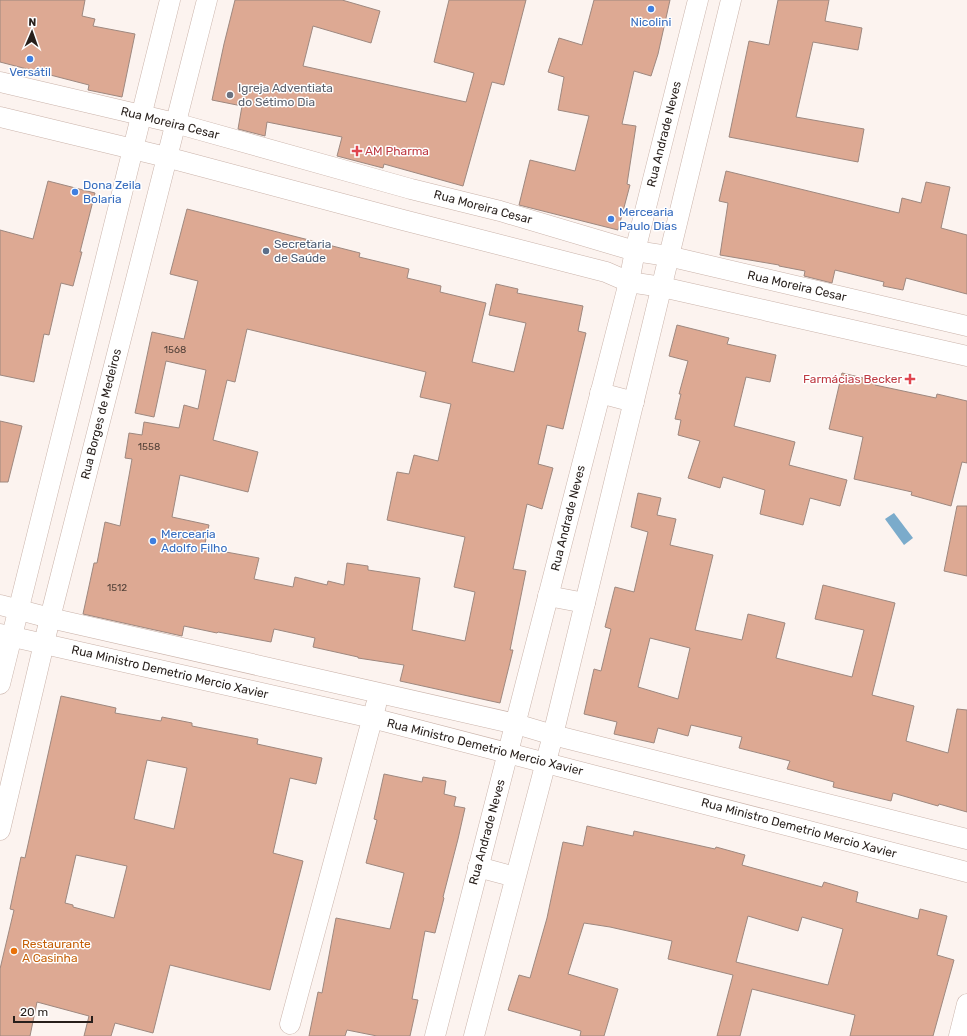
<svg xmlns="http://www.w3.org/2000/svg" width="967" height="1036" font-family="Rubik,sans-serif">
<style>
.water{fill:#7babcb}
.building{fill:#dda993;stroke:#9e887f;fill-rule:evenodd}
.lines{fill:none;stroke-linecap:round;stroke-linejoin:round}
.street-casing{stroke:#cab3aa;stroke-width:21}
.street{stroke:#fff;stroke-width:20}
.shop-dot{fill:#3f7fe0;stroke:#fff;stroke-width:1.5}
.worship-dot{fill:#6b7280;stroke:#fff;stroke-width:1.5}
.health-dot{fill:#e0444e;stroke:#fff;stroke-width:1.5}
.service-dot{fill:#5c6f8a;stroke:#fff;stroke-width:1.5}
.food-dot{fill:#e8710a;stroke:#fff;stroke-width:1.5}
.labels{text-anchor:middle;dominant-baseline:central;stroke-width:3;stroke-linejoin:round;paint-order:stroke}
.number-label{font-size:10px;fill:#544239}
.shop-label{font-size:12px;fill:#366cbe;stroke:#fff;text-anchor:start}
.worship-label{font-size:12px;fill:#5b616d;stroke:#fff;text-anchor:start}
.street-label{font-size:12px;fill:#271f1b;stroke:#fff}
.health-label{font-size:12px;fill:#be3a42;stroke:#fff;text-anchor:start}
.service-label{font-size:12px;fill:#4e5e75;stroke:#fff;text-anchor:start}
.food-label{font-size:12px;fill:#c56008;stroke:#fff;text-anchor:start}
</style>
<rect width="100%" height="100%" fill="#fcf3ef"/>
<path class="water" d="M 894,513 L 913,538 L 904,545 L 885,519 Z"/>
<g class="building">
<path d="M 0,0 L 85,0 L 82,16 L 95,19 L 93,26 L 135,34 L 122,97 L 88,90 L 89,85 L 0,62 Z"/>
<path d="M 235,0 L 342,0 L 380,11 L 371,43 L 313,26 L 303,66 L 466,102 L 474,73 L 434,62 L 449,0 L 526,0 L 504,85 L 492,82 L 463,186 L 384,164 L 383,168 L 337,156 L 342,137 L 267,122 L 265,136 L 238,129 L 242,106 L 212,100 L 224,44 Z"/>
<path d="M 594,0 L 670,0 L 658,54 L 651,76 L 634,71 L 622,124 L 636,126 L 627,184 L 630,185 L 618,230 L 519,205 L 530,160 L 575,171 L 589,116 L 558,110 L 564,77 L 548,72 L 559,38 L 582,45 Z"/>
<path d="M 778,0 L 829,0 L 825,21 L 862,28 L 858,50 L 813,42 L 796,117 L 864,129 L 858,162 L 729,137 L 749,41 L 769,45 Z"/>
<path d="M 726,171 L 899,213 L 902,198 L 921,203 L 926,182 L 950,187 L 941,228 L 967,235 L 967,294 L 906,278 L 903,290 L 883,286 L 884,282 L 835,270 L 832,283 L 804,276 L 805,271 L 779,266 L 779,265 L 720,255 L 728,203 L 719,201 Z"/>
<path d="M 48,181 L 95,193 L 80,252 L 82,252 L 73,286 L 61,283 L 49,335 L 44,334 L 34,382 L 0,375 L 0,230 L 33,239 Z"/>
<path d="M 187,209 L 360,253 L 359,257 L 409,269 L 407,278 L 441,286 L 440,292 L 486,303 L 472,362 L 514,372 L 526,323 L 489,315 L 496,284 L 518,289 L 517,293 L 583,306 L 578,331 L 586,333 L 563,429 L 547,425 L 538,464 L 553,468 L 542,509 L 527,504 L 513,569 L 526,571 L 510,650 L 513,650 L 500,703 L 400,681 L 404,665 L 358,658 L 358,657 L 313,647 L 315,638 L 274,629 L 271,642 L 218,632 L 217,633 L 184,626 L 182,636 L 83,614 L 94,563 L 97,563 L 105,522 L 120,526 L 132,459 L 125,458 L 129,433 L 142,435 L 144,422 L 179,428 L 184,405 L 198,409 L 206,370 L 166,361 L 154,417 L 135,413 L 152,332 L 184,339 L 198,281 L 170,274 ZM 247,329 L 426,372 L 420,397 L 451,404 L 438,461 L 414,455 L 409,474 L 397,472 L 387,520 L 465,537 L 454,587 L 475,592 L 465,641 L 412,630 L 420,578 L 368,570 L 368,566 L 347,563 L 344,585 L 328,581 L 327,585 L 295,577 L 293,587 L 254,579 L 259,558 L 204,548 L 209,525 L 172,517 L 180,475 L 248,492 L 258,452 L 213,440 L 227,380 L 235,382 Z"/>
<path d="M 677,325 L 729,338 L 727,344 L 776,355 L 770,382 L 746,377 L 734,426 L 795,442 L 789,465 L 847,480 L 840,506 L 810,498 L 803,525 L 760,514 L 765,490 L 723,477 L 720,488 L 688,478 L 700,441 L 678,435 L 681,420 L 675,419 L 681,394 L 679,394 L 688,361 L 669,356 Z"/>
<path d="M 842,373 L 876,381 L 875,385 L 936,398 L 937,394 L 967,401 L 967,463 L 962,462 L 951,506 L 911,495 L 912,492 L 854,479 L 863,437 L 829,429 Z"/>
<path d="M 0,421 L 22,426 L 8,482 L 0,482 Z"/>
<path d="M 638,493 L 661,498 L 657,515 L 676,519 L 670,545 L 713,555 L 695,630 L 742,640 L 748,614 L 785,623 L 776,658 L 852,677 L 864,630 L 815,619 L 823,585 L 895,603 L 872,695 L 914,706 L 906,741 L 948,753 L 957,709 L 967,710 L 967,812 L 939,804 L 938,806 L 893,793 L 891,801 L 833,787 L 834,782 L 787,769 L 790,761 L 739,748 L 742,737 L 691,725 L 688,736 L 658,728 L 654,743 L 614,734 L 617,722 L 584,714 L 594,669 L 601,671 L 611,629 L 605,627 L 615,587 L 634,592 L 648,532 L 631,527 ZM 650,638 L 690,648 L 678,699 L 638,687 Z"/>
<path d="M 957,506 L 967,506 L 967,576 L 944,571 Z"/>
<path d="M 61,696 L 116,708 L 115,713 L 161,721 L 162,717 L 192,723 L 192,726 L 258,739 L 257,744 L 322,758 L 316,784 L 290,778 L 273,853 L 303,861 L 270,990 L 170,965 L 153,1033 L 115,1023 L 111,1036 L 84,1036 L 89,1016 L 37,1002 L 30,1036 L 0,1036 L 0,969 L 14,910 L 10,909 L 21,857 L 25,858 ZM 147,760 L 187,768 L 174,829 L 134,819 ZM 76,855 L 127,866 L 114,918 L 73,907 L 73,905 L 65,903 Z"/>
<path d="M 384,774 L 422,782 L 423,777 L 446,781 L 444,794 L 456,797 L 454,806 L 465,808 L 458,839 L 443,897 L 444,898 L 435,933 L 425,931 L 412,999 L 418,1000 L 410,1036 L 377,1036 L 347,1030 L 345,1036 L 309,1036 L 318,992 L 322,993 L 336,918 L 390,929 L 404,873 L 366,863 L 377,820 L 374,819 Z"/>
<path d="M 587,826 L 633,836 L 634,831 L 715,849 L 716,847 L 745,855 L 742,865 L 822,887 L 824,882 L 858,892 L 856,902 L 918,919 L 920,909 L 947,916 L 937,955 L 954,960 L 933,1036 L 850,1036 L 855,1015 L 752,989 L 740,1036 L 717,1036 L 733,975 L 668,959 L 672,941 L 610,927 L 584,923 L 568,974 L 618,989 L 604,1036 L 580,1036 L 581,1031 L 508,1010 L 519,975 L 530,978 L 547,918 L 563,842 L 583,846 ZM 748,916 L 798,931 L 802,917 L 843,929 L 828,985 L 736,962 Z"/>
</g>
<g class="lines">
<g class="street-casing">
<g id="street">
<path d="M 0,82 L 175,123 L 411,189 L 500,211 L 635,251 L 668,256 L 967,326"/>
<path d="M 0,117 L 166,157 L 403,220 L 606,272 L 629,282 L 662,287 L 967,356"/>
<path d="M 600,393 L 634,402"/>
<path d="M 548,596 L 585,603"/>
<path d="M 0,605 L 50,618 L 516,724 L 553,735 L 967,839"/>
<path d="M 0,634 L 372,718 L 967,872"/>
<path d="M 0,684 L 170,0"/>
<path d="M 0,830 L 50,618 L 207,0"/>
<path d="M 478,867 L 515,877"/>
<path d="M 290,1024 L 376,705"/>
<path d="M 435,1036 L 629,282 L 635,251 L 698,0"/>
<path d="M 474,1036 L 553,735 L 731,0"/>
<path d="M 959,1036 L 967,1004"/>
</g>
</g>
<use href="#street" class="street"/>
</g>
<g class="shop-dot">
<circle cx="651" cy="9" r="4"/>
<circle cx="30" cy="59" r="4"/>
<circle cx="75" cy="192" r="4"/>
<circle cx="611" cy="219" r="4"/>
<circle cx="153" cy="541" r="4"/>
</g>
<circle class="worship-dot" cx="230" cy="95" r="4"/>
<g class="health-dot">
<path d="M355 145h4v4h4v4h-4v4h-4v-4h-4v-4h4z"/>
<path d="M908 373h4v4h4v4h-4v4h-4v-4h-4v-4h4z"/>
</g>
<circle class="service-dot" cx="266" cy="251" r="4"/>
<circle class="food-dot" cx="14" cy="951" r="4"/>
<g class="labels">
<g class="number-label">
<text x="175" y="350">1568</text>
<text x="149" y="447">1558</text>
<text x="117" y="588">1512</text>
</g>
<g class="shop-label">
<text x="651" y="22" text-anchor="middle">Nicolini</text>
<text x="30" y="72" text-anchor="middle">Versátil</text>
<text x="83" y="185">Dona Zeila<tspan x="83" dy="14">Bolaria</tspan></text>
<text x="619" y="212">Mercearia<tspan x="619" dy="14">Paulo Dias</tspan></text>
<text x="161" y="534">Mercearia<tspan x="161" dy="14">Adolfo Filho</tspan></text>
</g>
<g class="worship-label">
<text x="238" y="88">Igreja Adventiata<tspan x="238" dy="14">do Sétimo Dia</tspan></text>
</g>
<g class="street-label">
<text transform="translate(170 123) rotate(14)">Rua Moreira Cesar</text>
<text transform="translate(664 134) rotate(-76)">Rua Andrade Neves</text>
<text transform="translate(483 207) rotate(15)">Rua Moreira Cesar</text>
<text transform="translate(797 286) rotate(13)">Rua Moreira Cesar</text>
<text transform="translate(101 414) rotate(-76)">Rua Borges de Medeiros</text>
<text transform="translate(568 518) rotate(-76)">Rua Andrade Neves</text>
<text transform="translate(170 672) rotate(13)">Rua Ministro Demetrio Mercio Xavier</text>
<text transform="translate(485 747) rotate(14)">Rua Ministro Demetrio Mercio Xavier</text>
<text transform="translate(799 828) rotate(15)">Rua Ministro Demetrio Mercio Xavier</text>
<text transform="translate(487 832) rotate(-75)">Rua Andrade Neves</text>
</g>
<g class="health-label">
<text x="365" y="151">AM Pharma</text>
<text x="902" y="379" text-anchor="end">Farmácias Becker</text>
</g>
<g class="service-label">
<text x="274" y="244">Secretaria<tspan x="274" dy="14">de Saúde</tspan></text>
</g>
<g class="food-label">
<text x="22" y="944">Restaurante<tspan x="22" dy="14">A Casinha</tspan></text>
</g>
</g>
<g transform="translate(32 32) rotate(2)" stroke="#ffffff" stroke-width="3" paint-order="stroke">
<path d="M0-3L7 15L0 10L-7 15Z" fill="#271f1b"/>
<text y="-6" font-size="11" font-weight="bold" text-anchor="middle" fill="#271f1b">N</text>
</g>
<path d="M14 1016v6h78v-6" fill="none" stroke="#271f1b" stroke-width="2"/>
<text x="20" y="1016" font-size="12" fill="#271f1b" stroke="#ffffff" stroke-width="3" paint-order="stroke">20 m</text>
</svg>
